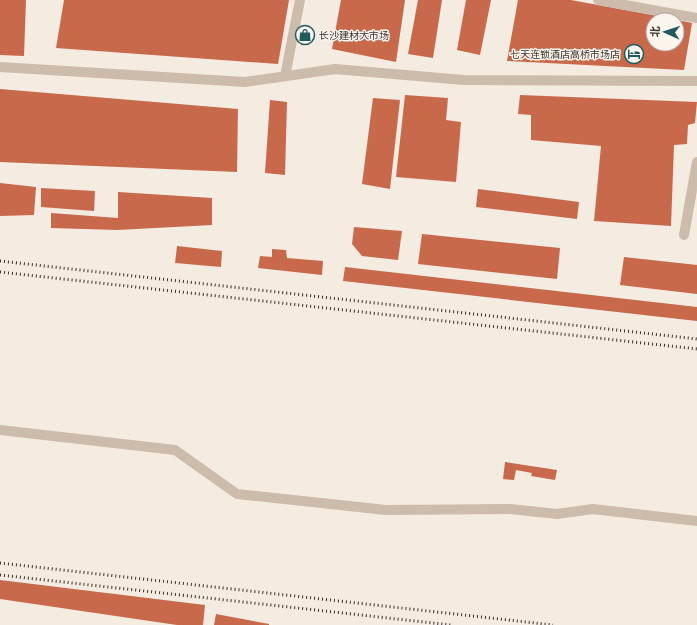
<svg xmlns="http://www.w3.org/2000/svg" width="697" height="625" font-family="Montserrat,'Noto Sans SC',sans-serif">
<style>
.building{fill:#c8694b}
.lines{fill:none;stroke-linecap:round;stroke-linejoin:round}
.minor{stroke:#cdbbac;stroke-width:10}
.rail{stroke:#3b302b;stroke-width:3;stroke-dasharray:1 3;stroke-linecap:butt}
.labels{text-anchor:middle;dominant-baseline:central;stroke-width:3;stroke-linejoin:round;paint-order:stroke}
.poi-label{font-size:10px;fill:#3b302b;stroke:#fbf5ee;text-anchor:start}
</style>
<rect width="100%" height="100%" fill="#f4ebe1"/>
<g class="building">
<path d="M 0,0 L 26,0 L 24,56 L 0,55 Z"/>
<path d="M 64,0 L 289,0 L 278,64 L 56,48 Z"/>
<path d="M 341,0 L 405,0 L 396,62 L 332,49 Z"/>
<path d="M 418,0 L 442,0 L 433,58 L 408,54 Z"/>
<path d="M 466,0 L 491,0 L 480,55 L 457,50 Z"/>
<path d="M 518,0 L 571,0 L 674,19 L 653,20 L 653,44 L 677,44 L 677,20 L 692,23 L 684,70 L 507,61 Z"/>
<path d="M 0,89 L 238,109 L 237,172 L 0,162 Z"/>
<path d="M 405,95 L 448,98 L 446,120 L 461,122 L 456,182 L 396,177 Z"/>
<path d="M 520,95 L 697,102 L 695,123 L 688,125 L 687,144 L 674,145 L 671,226 L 594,221 L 601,146 L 531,140 L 531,115 L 518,114 Z"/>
<path d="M 373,98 L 400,100 L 390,189 L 362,184 Z"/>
<path d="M 270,100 L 287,102 L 285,175 L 265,173 Z"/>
<path d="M 0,183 L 36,187 L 34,215 L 0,216 Z"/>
<path d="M 41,188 L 95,191 L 94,211 L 41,207 Z"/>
<path d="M 478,189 L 579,202 L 577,219 L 476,207 Z"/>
<path d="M 118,192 L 212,198 L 212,225 L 117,230 L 51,228 L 51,213 L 118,218 Z"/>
<path d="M 354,227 L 402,231 L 398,260 L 362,256 L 352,244 Z"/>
<path d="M 422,234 L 560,248 L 557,279 L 418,264 Z"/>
<path d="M 177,246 L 222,251 L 221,267 L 175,263 Z"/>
<path d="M 272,249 L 286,250 L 287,258 L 323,261 L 322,275 L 258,268 L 260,256 L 272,257 Z"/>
<path d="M 624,257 L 697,265 L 697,294 L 620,285 Z"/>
<path d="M 345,267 L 697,307 L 697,321 L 343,281 Z"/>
<path d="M 505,462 L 557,470 L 555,480 L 531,476 L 532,473 L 516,470 L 514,480 L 503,479 Z"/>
<path d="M 0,580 L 205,605 L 203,625 L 177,625 L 0,599 Z"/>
<path d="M 216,614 L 269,624 L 269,625 L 214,625 Z"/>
</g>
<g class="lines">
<g class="minor">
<path d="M 598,0 L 697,18"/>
<path d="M 0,67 L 245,82 L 335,69 L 464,80 L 697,81"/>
<path d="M 285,76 L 300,0"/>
<path d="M 684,235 L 697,162"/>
<path d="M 0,430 L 175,450 L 237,494 L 386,510 L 510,509 L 557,514 L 593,509 L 697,521"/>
</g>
<g class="rail">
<path d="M 0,261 L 697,339"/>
<path d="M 0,272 L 697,349"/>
<path d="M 0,563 L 553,625"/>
<path d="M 0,575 L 451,625"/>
</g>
</g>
<defs>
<g id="shop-ring" transform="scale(1)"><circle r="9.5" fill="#fbf5ee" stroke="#1f5a5e" stroke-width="1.5"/><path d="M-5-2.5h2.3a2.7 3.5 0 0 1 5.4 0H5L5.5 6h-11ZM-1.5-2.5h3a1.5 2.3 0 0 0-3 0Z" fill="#1f5a5e"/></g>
<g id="hotel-ring" transform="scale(1)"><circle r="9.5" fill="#fbf5ee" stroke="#1f5a5e" stroke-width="1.5"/><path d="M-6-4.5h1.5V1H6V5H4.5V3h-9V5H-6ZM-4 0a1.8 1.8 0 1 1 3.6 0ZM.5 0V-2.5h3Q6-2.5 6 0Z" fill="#1f5a5e"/></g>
</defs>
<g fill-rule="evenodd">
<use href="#shop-ring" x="305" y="35"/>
<use href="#hotel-ring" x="634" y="54"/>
</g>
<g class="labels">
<g class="poi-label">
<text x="319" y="35">长沙建材大市场</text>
<text x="620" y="54" text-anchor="end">七天连锁酒店高桥市场店</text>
</g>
</g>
<g transform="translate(665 32) rotate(273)"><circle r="19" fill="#fbf5ee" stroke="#aea6a0"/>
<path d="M0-3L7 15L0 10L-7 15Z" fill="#1f5a5e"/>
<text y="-6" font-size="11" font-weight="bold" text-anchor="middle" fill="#3b302b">北</text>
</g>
</svg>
